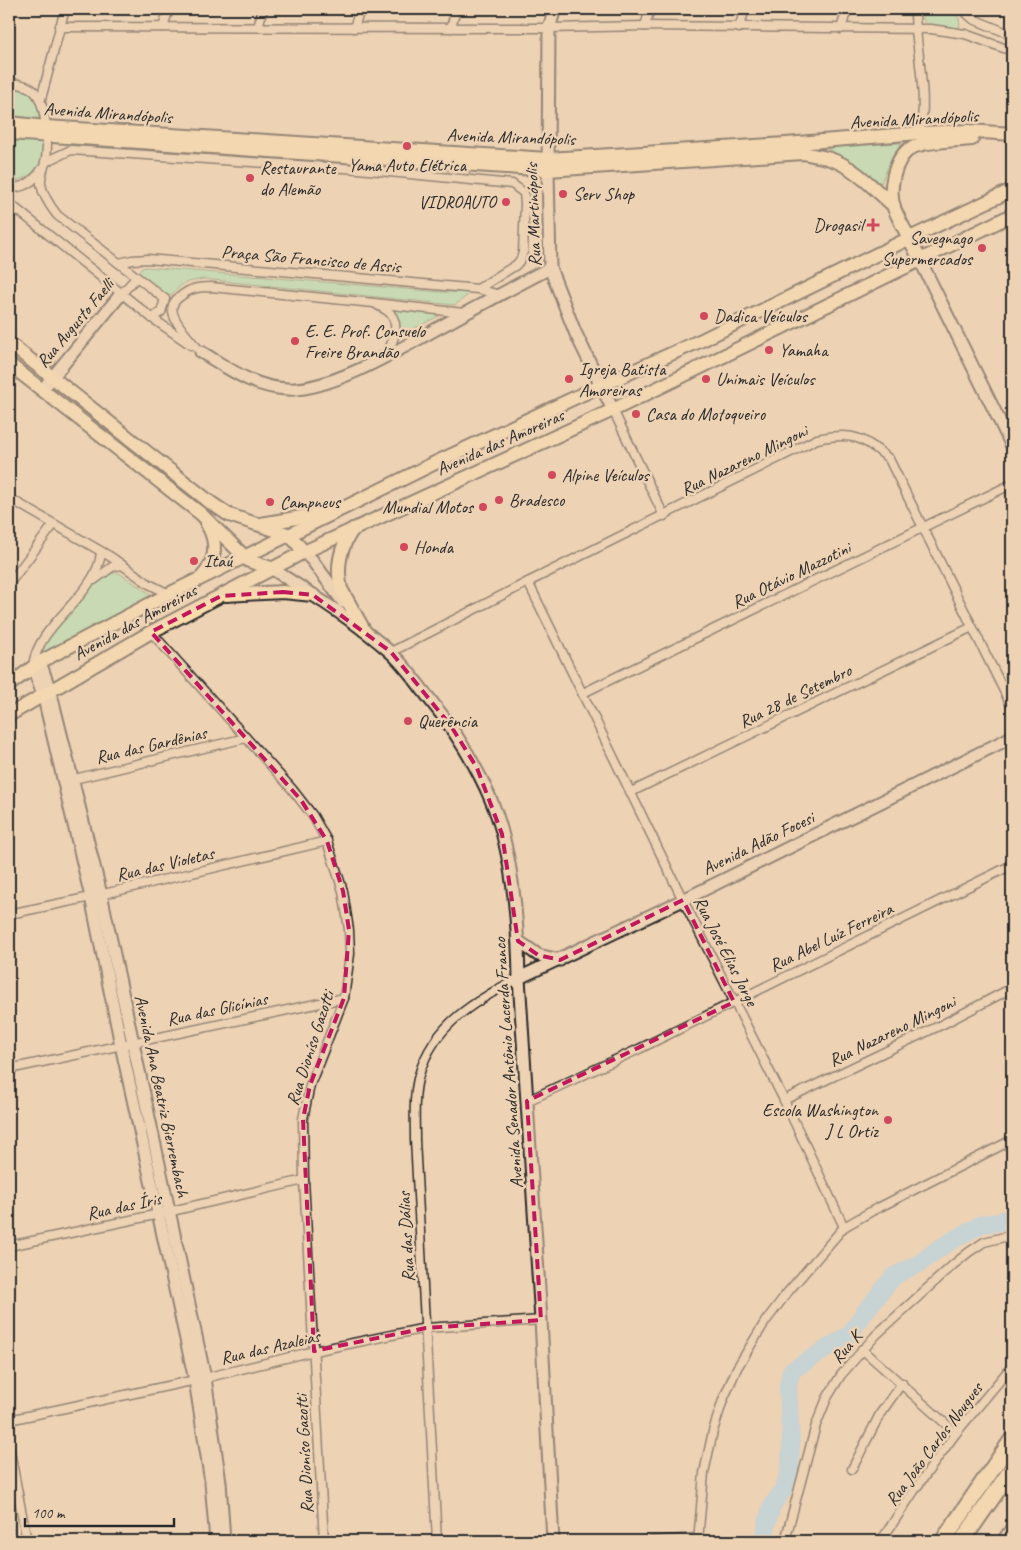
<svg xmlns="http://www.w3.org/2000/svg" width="1021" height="1550" font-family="Caveat,sans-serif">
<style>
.green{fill:#9ce3b1;stroke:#64876e}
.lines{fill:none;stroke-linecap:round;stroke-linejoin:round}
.river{stroke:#9cd4fb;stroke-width:18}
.street-casing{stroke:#2b2b2b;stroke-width:11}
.secondary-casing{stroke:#2b2b2b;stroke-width:15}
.primary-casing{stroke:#2b2b2b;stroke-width:16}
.highway-casing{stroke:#2b2b2b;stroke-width:19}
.street{stroke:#edd2b4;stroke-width:8}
.secondary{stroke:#edd2b4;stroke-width:11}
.primary{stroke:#fbddab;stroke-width:12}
.highway{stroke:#fbddab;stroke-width:15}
.marked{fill:none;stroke:#c2185b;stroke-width:4;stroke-dasharray:10 6;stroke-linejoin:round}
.poi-dot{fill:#d1495b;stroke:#edd2b4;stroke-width:2}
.labels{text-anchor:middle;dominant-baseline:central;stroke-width:5;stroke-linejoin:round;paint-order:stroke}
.street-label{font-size:18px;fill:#2b2b2b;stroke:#edd2b4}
.poi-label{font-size:18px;fill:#2b2b2b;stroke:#edd2b4;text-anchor:start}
</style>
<rect width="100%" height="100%" fill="#edd2b4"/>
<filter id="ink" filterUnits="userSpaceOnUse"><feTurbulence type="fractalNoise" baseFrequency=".02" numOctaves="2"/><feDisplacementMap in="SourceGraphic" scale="10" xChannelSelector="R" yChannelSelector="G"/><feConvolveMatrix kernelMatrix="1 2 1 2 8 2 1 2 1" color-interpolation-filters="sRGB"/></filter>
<g filter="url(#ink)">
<g class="green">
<path d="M 923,9 L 949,9 L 959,18 L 960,27 L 956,29 L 942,26 L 934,28 L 928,27 L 923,19 Z"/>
<path d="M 9,87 C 31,89 37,97 39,119 L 9,115 Z"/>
<path d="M 9,137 L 38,140 L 44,145 C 44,150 44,157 42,161 C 36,173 22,182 9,181 Z"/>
<path d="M 902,143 L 894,153 L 881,183 L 848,160 L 825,147 Z"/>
<path d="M 146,267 L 441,292 L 472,292 L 455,305 L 203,279 C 197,281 188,281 183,284 C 175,289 174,298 163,295 L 138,273 L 142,268 Z"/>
<path d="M 390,308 L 445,313 L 397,337 C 399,325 401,316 390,308 Z"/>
<path d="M 110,573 L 119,573 L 152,595 L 37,661 L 49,636 L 91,585 Z"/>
<path d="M 9,1488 L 13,1507 L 15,1533 L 9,1519 Z"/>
</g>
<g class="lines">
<path class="river" d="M 766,1541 L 766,1528 L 771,1507 L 784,1489 L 790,1469 L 791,1442 L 788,1388 L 791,1371 L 850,1334 L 864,1313 L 894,1276 L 920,1263 L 941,1247 L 982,1224 L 1000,1222 L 1012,1216"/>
<g class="street-casing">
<g id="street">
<path d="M 915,9 C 914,42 931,106 918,134"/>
<path d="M 962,9 L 973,19 L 1012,35"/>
<path d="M 645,26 L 650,9"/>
<path d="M 59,27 L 549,28 L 645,26 L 931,29 L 965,34 L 1012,51"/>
<path d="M 163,27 L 169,9"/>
<path d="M 258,27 L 263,9"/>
<path d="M 354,28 L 360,9"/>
<path d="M 451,28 L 456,9"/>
<path d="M 739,28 L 745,9"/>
<path d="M 841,29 L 847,9"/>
<path d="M 9,83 C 35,84 41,95 45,119 C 47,132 48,145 46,158 C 45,167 40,175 41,184 C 43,196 50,206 57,215 L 165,299 L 161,312 L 152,318"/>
<path d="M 41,99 L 65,9"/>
<path d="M 45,162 L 71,150 L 358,169 L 512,184 L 524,193 L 525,204 L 523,252 L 521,259 L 516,265 L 478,289"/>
<path d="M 9,188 C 25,188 33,182 42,169"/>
<path d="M 9,203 L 152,318 L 191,345"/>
<path d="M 119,263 L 132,260 L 148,259 L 478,289 L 500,295"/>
<path d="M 121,294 L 136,278"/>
<path d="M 376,304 C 380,307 386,309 390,313 C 401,326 393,344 384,356"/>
<path d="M 201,352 C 193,343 168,318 173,305 C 174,301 178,298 181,296 C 190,288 199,287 211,287 L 374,303 L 464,313"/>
<path d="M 613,410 L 664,516"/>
<path d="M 9,498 L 111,557 L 149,584 L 169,594"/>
<path d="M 94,580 L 112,567 L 121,565"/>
<path d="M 528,582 L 683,900 L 784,1100 L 844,1227"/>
<path d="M 9,584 L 54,524"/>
<path d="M 151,632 L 292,789 L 313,816 L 327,841 L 343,891 L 349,930 L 350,954 L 344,998 L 310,1085 L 303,1119 L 304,1180 L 324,1541"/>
<path d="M 391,652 L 528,582 L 817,439 C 852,432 862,436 889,459 L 1012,707"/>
<path d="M 33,666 C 38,622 98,596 101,552"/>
<path d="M 583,693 L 1012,484"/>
<path d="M 70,780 L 246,738"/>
<path d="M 631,792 L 972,627"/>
<path d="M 9,914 L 91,897 L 327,841"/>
<path d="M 9,1069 L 344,998"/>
<path d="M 784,1100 L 943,1024 L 1012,988"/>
<path d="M 527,1101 L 639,1049 L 1012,865"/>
<path d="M 9,1246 L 159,1214 L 304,1180"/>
<path d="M 862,1349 L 956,1433"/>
<path d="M 9,1420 L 205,1378 L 314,1351 L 426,1328 L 541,1320"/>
<path d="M 9,1446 L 27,1541"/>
<path d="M 852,1469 L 880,1414 L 902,1383"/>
<path d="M 9,1536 L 12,1541"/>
<path d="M 437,1541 L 415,1140 C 415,1119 413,1096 419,1075 C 434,1023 476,1001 519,978"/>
<path d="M 652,1541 L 698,1538"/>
<path d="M 698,1541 L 704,1473 L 713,1431 L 723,1400 L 737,1368 L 765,1322 L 787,1293 L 844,1227 L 872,1211 L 1012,1140"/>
<path d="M 785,1541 L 816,1425 L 827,1398 L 841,1375 L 876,1335 L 953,1265 L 969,1252 L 984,1242 L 1012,1235"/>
<path d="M 881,1541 L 916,1488 L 956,1433 L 1012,1366"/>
</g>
</g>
<g class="secondary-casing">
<g id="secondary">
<path d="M 555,9 L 549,28 L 548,170 L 550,268 L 575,332 L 613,410"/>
<path d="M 920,260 L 1012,446"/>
<path d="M 201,352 C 230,369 252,387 287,389 C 329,392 402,348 440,327 C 477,307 513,287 550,268"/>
<path d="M 42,390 L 121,294"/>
<path d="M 304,552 L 312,560 L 343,602"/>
<path d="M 271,568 C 312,595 353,619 389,651 C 404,664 416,682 428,697 C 454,729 475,762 491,800 C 513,851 518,923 519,978 L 541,1320 L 553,1541"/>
<path d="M 40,662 L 50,690 L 101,894 L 205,1378 L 220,1482 L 224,1541"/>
<path d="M 33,668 L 43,694 L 91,897 L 121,1045 L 195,1380 L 211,1482 L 216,1541"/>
<path d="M 518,941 L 538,955 L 560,960"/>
<path d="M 519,978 L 683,900 L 1012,737"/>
<path d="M 1003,1541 L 1012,1528"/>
</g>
</g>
<g class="primary-casing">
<g id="primary">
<path d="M 9,123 L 46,127 L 548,159 L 786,144 L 919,133 L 969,131 L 1012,134"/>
<path d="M 9,133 L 548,170 L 803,153 C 812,155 821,156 830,159 C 855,167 874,189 894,206"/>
<path d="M 920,260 C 912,242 901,225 894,208 C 888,190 894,158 911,148 C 925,140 956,141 972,139"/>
<path d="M 9,343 L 211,503 L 229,515 L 290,535 L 304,552"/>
<path d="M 9,364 L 201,514 L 249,561 L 271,568"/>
<path d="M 261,524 L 325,513"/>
<path d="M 353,529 C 340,547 336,567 341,589 L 364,630"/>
<path d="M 202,577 C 216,561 218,542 207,524"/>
<path d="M 226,595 L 283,592 L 313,595"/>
<path d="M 9,685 L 40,662 L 169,594 L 437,462 L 600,386 L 704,339 L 910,238 L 1012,190"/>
<path d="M 9,715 L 151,632 L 304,552 L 613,410 L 1012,215"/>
</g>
</g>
<g class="highway-casing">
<g id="highway">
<path d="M 943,1541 L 1012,1440"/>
<path d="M 962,1541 L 1012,1469"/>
</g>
</g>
<use href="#street" class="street"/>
<use href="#secondary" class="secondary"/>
<use href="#primary" class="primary"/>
<use href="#highway" class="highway"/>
</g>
</g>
<path d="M0 0H1021V1550H0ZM 283,592 L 313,595 L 391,652 L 451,726 L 477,768 L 502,834 L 518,941 L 538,955 L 560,960 L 683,900 L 734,1002 L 527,1101 L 541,1320 L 426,1328 L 314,1351 L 303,1119 L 310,1085 L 344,998 L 349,930 L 343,891 L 327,841 L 301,800 L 151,632 L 221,596 Z" fill="#edd2b4" fill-opacity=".55" fill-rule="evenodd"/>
<path class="marked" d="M 283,592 L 313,595 L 391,652 L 451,726 L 477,768 L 502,834 L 518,941 L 538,955 L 560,960 L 683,900 L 734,1002 L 527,1101 L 541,1320 L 426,1328 L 314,1351 L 303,1119 L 310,1085 L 344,998 L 349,930 L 343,891 L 327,841 L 301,800 L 151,632 L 221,596 Z"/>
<g class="poi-dot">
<circle cx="407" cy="146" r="5"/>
<circle cx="250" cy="178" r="5"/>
<circle cx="563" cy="194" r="5"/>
<circle cx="506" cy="202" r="5"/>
<path d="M870.5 217.5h5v5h5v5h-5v5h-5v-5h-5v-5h5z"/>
<circle cx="982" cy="248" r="5"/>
<circle cx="704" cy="316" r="5"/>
<circle cx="295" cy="341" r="5"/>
<circle cx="769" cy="350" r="5"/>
<circle cx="569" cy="379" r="5"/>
<circle cx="706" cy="379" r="5"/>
<circle cx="636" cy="414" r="5"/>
<circle cx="552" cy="475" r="5"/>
<circle cx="499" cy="500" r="5"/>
<circle cx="270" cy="502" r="5"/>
<circle cx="483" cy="507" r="5"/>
<circle cx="404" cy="547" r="5"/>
<circle cx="194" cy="561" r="5"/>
<circle cx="408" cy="721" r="5"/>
<circle cx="888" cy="1120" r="5"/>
</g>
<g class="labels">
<g class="street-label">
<text transform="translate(108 113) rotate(4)">Avenida Mirandópolis</text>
<text transform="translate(914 119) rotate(-3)">Avenida Mirandópolis</text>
<text transform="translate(511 137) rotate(2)">Avenida Mirandópolis</text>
<text transform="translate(533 215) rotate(-92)">Rua Martinópolis</text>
<text transform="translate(311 259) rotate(5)">Praça São Francisco de Assis</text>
<text transform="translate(75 323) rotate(-50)">Rua Augusto Faelli</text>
<text transform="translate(500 442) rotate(-24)">Avenida das Amoreiras</text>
<text transform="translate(744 460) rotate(-26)">Rua Nazareno Mingoni</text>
<text transform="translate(791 575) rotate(-26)">Rua Otávio Mazzotini</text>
<text transform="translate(135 622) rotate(-29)">Avenida das Amoreiras</text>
<text transform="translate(795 696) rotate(-26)">Rua 28 de Setembro</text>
<text transform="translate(151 745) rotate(-13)">Rua das Gardênias</text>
<text transform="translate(758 843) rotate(-26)">Avenida Adão Focesi</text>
<text transform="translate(165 864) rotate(-13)">Rua das Violetas</text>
<text transform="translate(831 937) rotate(-26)">Rua Abel Luíz Ferreira</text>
<text transform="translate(726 951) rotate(63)">Rua José Elias Jorge</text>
<text transform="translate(217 1009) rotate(-12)">Rua das Glicínias</text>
<text transform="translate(892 1031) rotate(-26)">Rua Nazareno Mingoni</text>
<text transform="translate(310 1048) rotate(-72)">Rua Dioníso Gazotti</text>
<text transform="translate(508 1063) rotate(-94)">Avenida Senador Antônio Lacerda Franco</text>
<text transform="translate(162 1096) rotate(78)">Avenida Ana Beatriz Bierrembach</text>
<text transform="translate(124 1206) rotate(-12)">Rua das Íris</text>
<text transform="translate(406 1237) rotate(-93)">Rua das Dálias</text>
<text transform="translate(270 1347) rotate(-13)">Rua das Azaleias</text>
<text transform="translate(846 1347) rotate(-49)">Rua K</text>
<text transform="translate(934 1444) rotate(-53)">Rua João Carlos Nougues</text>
<text transform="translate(304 1454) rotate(-93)">Rua Dioníso Gazotti</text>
</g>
<g class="poi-label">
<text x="407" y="165" text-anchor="middle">Yama Auto Elétrica</text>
<text x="260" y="168">Restaurante<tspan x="260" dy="21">do Alemão</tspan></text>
<text x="573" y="194">Serv Shop</text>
<text x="496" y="202" text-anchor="end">VIDROAUTO</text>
<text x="863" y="225" text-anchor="end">Drogasil</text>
<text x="972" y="238" text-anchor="end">Savegnago<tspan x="972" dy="21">Supermercados</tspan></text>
<text x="714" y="316">Dadica Veículos</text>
<text x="305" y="331">E. E. Prof. Consuelo<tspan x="305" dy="21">Freire Brandão</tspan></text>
<text x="779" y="350">Yamaha</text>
<text x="579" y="369">Igreja Batista<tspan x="579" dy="21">Amoreiras</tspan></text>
<text x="716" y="379">Unimais Veículos</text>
<text x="646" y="414">Casa do Motoqueiro</text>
<text x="562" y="475">Alpine Veículos</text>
<text x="509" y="500">Bradesco</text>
<text x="280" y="502">Campneus</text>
<text x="473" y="507" text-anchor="end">Mundial Motos</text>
<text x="414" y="547">Honda</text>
<text x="204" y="561">Itaú</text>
<text x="418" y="721">Querência</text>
<text x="878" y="1110" text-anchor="end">Escola Washington<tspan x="878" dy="21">J L Ortiz</tspan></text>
</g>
</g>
<rect width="1021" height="1550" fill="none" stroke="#edd2b4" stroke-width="30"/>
<rect x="15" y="15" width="991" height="1520" fill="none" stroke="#2b2b2b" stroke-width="2" filter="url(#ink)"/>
<path d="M25 1518v8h149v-8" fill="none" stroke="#2b2b2b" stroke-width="2.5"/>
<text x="32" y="1518" font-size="15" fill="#2b2b2b" stroke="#edd2b4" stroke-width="4" paint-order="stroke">100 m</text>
</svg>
